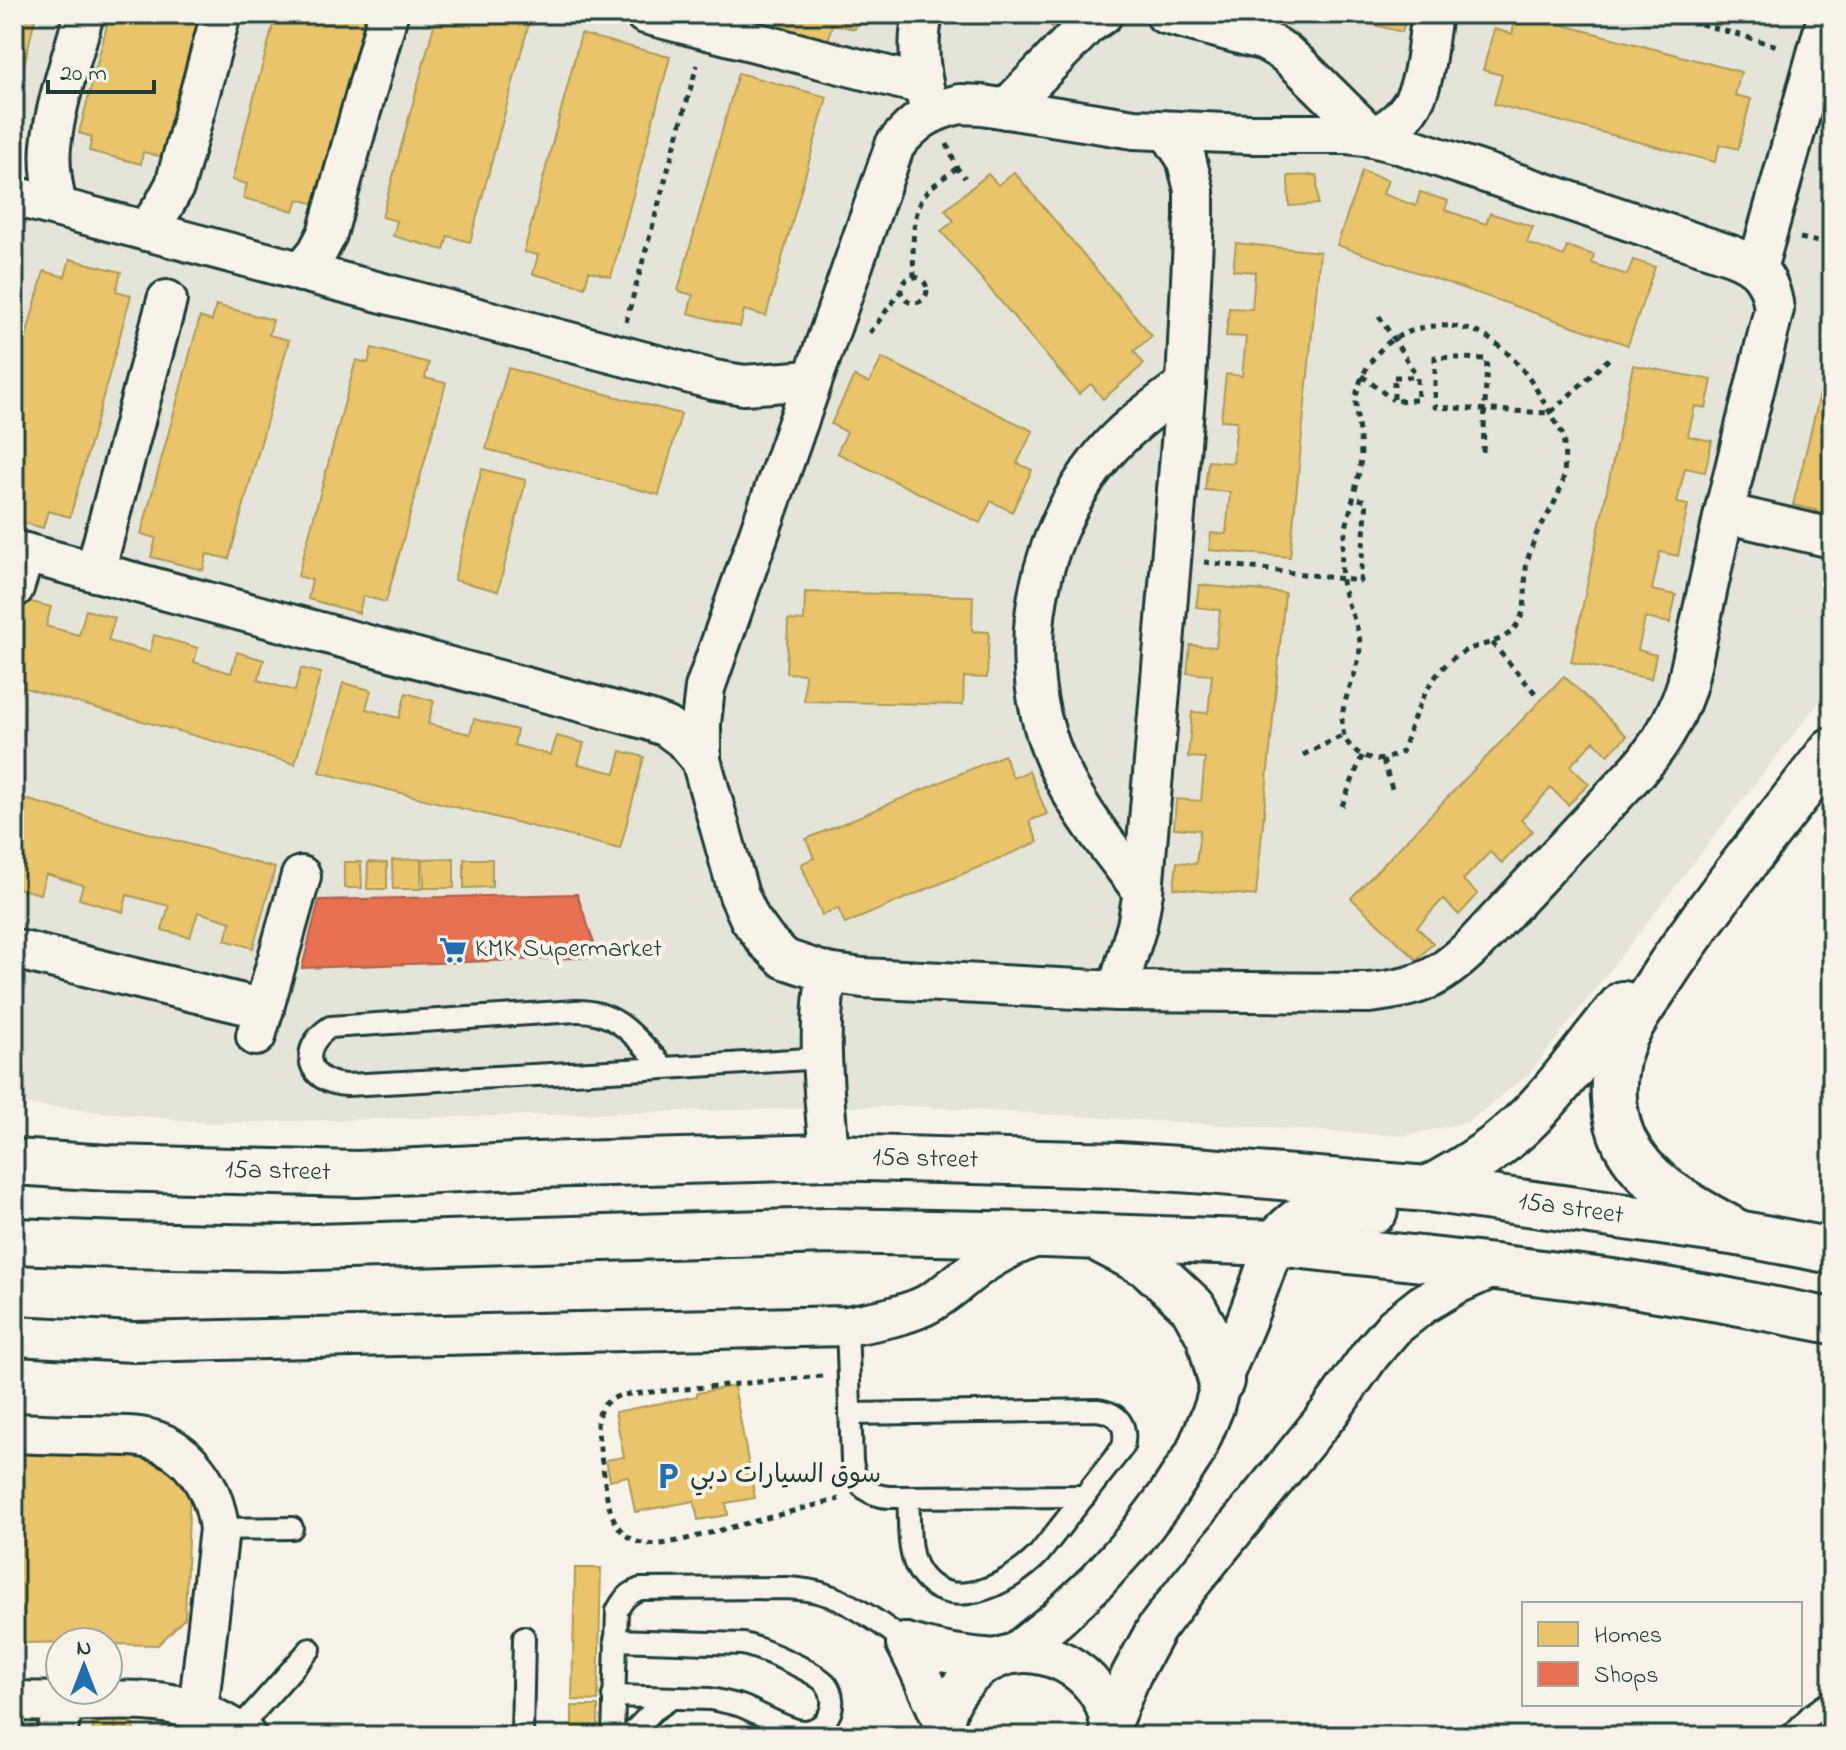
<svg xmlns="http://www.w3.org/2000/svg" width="1846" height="1750" font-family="'Indie Flower','Playpen Sans Arabic',sans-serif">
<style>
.built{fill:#e5e4d9}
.homes{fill:#e9c46a;stroke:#ac9c5a;stroke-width:2}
.shops{fill:#e76f51;stroke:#ab6048;stroke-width:2}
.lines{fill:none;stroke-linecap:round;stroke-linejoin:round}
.service-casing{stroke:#1f3d34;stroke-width:26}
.minor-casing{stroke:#1f3d34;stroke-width:44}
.tertiary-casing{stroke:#1f3d34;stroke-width:50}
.secondary-casing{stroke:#1f3d34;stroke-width:50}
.path{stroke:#1f3d34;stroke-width:5;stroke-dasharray:6 6;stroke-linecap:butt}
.service{stroke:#f7f3e8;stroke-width:20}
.minor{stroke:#f7f3e8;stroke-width:38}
.tertiary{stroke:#f7f3e8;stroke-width:44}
.secondary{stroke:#f7f3e8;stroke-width:44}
.labels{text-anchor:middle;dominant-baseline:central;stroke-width:8;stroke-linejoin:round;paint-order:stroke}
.poi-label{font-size:26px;fill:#1f3d34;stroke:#f7f3e8;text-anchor:start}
.street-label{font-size:26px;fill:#1f3d34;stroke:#f7f3e8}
</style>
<rect width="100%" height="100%" fill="#f7f3e8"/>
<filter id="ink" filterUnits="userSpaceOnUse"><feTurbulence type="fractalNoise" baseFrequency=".0125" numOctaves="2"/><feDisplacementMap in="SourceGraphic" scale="16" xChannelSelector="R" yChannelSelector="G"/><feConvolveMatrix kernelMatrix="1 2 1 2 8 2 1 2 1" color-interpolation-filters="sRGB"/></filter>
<g filter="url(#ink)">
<path class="built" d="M 14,14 L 1832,14 L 1832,685 L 1529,1074 L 1468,1122 L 1404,1136 L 909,1106 L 209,1123 L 14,1103 Z"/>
<g class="homes">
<path d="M 14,14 L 36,14 L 14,107 Z"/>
<path d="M 110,14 L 200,14 L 163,157 L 143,152 L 141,164 L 89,151 L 92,137 L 79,133 Z"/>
<path d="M 276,14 L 370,14 L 319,205 L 298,199 L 294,211 L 243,198 L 247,184 L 232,180 Z"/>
<path d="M 437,14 L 511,14 L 510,18 L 529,23 L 470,242 L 448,236 L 444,250 L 393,236 L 397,221 L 382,217 Z"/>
<path d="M 780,14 L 859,14 L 855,29 L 832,24 L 828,41 L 776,27 Z"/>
<path d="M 1044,14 L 1073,14 L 1052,27 Z"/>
<path d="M 1241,14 L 1273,14 L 1271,22 Z"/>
<path d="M 1332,14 L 1407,14 L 1402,32 Z"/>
<path d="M 1517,14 L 1522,14 L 1741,72 L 1735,95 L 1751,99 L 1738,149 L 1720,144 L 1715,162 L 1494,104 L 1502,75 L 1483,70 L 1494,29 L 1512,34 Z"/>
<path d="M 581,34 L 670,57 L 611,277 L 589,271 L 585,287 L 533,274 L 538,255 L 524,252 Z"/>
<path d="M 738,73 L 827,97 L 766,316 L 744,310 L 740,327 L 688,313 L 693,295 L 678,291 Z"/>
<path d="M 1362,171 L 1388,180 L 1383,194 L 1416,206 L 1420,192 L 1448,201 L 1445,210 L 1486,224 L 1490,213 L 1533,227 L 1527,243 L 1564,256 L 1567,246 L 1594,255 L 1592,263 L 1627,275 L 1633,260 L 1655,267 L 1628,345 L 1337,245 Z"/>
<path d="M 1014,172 L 1152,336 L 1134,351 L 1144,364 L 1103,399 L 1091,384 L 1079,394 L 941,231 L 954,221 L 945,210 L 988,174 L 998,185 Z"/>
<path d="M 1317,175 L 1318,204 L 1289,206 L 1288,176 Z"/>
<path d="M 1236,243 L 1320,252 L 1290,557 L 1209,550 L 1211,533 L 1226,534 L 1230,492 L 1205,490 L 1208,461 L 1233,463 L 1237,421 L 1221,420 L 1226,374 L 1242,376 L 1246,337 L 1226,336 L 1229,308 L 1252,309 L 1255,272 L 1233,270 Z"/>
<path d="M 70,259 L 121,272 L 116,291 L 131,295 L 70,517 L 48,511 L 43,528 L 14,520 L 14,380 L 44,271 L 65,277 Z"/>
<path d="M 216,305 L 273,320 L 269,335 L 289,340 L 229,559 L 207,554 L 203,570 L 151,557 L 156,538 L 141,534 L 200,317 L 212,321 Z"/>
<path d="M 1832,344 L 1832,536 L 1811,531 L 1816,510 L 1793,505 Z"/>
<path d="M 372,348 L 429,363 L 425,378 L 446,383 L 386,602 L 363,596 L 359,613 L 308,599 L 312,580 L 298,576 L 356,360 L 368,363 Z"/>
<path d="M 882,358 L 1033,431 L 1017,463 L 1032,470 L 1012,512 L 991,501 L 980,523 L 837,453 L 847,432 L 831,424 L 854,376 L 869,383 Z"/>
<path d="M 1633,365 L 1712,380 L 1706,408 L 1695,406 L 1688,436 L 1712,441 L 1705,472 L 1685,468 L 1677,503 L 1688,505 L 1678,556 L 1660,552 L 1652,590 L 1676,595 L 1670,623 L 1645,618 L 1638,650 L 1656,655 L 1651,679 L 1571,662 Z"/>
<path d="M 508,368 L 681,414 L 659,495 L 486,449 Z"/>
<path d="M 482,469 L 526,480 L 498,591 L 454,580 Z"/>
<path d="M 1199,585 L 1285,593 L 1256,896 L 1174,888 L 1177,862 L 1196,864 L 1200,830 L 1174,828 L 1176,799 L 1201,801 L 1205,758 L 1188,757 L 1192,712 L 1208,713 L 1212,675 L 1187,673 L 1190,645 L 1216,647 L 1220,610 L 1196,607 Z"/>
<path d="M 805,592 L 973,596 L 972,631 L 989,632 L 987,678 L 964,677 L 963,705 L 804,701 L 805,674 L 786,673 L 788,620 L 804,621 Z"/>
<path d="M 24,600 L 51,607 L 46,626 L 79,635 L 86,610 L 115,618 L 108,641 L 150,652 L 154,635 L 198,648 L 194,662 L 231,673 L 237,652 L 264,660 L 258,680 L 295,691 L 301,668 L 321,673 L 295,764 L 14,685 L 14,635 Z"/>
<path d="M 1564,676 L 1627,736 L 1608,755 L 1594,741 L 1570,766 L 1589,784 L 1568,805 L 1551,788 L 1521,820 L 1533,831 L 1502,863 L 1490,852 L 1463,880 L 1478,894 L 1459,915 L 1443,899 L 1417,927 L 1433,943 L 1417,960 L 1351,898 Z"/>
<path d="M 343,683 L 371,690 L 366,709 L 399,718 L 406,693 L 434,701 L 428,724 L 470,734 L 474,719 L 517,730 L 514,745 L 551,755 L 557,736 L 584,743 L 578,764 L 615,773 L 621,751 L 644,757 L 620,849 L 319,772 Z"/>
<path d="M 1004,755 L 1013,778 L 1029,771 L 1047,814 L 1029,821 L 1038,842 L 845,924 L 838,908 L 822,915 L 801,864 L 814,858 L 806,839 Z"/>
<path d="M 14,796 L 275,868 L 253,948 L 225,940 L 231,922 L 198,912 L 190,937 L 162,930 L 169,906 L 127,895 L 123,912 L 79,899 L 83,885 L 46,874 L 40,894 L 14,887 L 18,866 L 14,864 Z"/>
<path d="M 454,858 L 454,888 L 424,888 L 423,859 Z"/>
<path d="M 421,859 L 421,889 L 393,889 L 392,860 Z"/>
<path d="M 464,859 L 492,859 L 492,887 L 464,888 Z"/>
<path d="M 344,862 L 361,862 L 362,888 L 344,888 Z"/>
<path d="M 368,862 L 387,863 L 387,889 L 367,889 Z"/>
<path d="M 734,1386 L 755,1498 L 726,1503 L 728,1515 L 698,1520 L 694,1501 L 635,1512 L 628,1476 L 610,1480 L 606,1460 L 624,1457 L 615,1412 L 697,1396 L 697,1393 Z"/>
<path d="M 14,1446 L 158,1450 L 190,1487 L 185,1618 L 158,1645 L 108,1644 L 108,1642 L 14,1643 Z"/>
<path d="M 575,1568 L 601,1568 L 598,1701 L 572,1700 Z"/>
<rect x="572" y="1706" width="26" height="30"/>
<path d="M 133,1715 L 134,1733 L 116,1734 L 115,1716 Z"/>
<path d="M 92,1720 L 115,1720 L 116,1736 L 93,1736 Z"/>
</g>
<path class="shops" d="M 577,894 L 599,957 L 302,968 L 319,900 Z"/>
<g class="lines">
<g class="service-casing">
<g id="service">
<path d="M 576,1011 C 619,1010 637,1040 665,1068 L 347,1085 C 307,1083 297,1049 330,1027 Z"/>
<path d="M 665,1068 L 823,1058"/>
<path d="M 847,1326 L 852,1461 C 855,1484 867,1496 890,1497 L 1085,1496"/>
<path d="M 850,1414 L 1097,1410 C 1119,1413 1128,1425 1123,1447 L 1039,1554 C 1010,1585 943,1619 916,1566 C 907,1547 910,1518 908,1497"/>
<path d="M 219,1529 L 292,1528"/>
<path d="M 613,1696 L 710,1699 C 721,1701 731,1703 741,1706 C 758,1712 789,1732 805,1731 C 816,1730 824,1725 829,1715 C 834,1706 833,1694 827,1685 C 817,1672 761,1648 743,1644 L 615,1640"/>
<path d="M 237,1731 L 310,1649"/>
<path d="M 522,1736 L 524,1637"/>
<path d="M 613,1736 L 617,1611 C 623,1599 628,1594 640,1589 L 786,1588 C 801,1589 815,1590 830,1596 C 853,1604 887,1627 906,1643"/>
<path d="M 629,1736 L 653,1711 L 672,1698"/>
<path d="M 1791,1736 L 1811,1715 L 1832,1700"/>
</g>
</g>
<g class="minor-casing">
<g id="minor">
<path d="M 645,14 L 923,85"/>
<path d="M 923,14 C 916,46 919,75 929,106"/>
<path d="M 1165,14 L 1265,41 L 1284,52 L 1301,67 L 1372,137 C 1428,113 1423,67 1432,14"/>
<path d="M 960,104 L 982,105 L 1134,129 L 1249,134 L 1346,134 L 1372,137 L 1396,143 L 1731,255 C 1759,265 1770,279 1774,309 L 1724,513 L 1687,684 C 1677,717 1662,743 1639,769 L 1474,945 C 1438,980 1418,988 1368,993 L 1117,991 L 863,978 L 827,973 L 785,959 L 766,941 L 750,919 L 739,895 L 701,760 L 701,723 L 705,688 L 895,145 C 915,121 929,111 960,104 Z"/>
<path d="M 1006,109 L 1087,25 L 1103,14"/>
<path d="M 14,196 L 714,380 L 744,385 L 811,380"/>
<path d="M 57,207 C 53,187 49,166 51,146 C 55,103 73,56 84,14"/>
<path d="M 146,231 L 163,207 L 175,185 L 221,14"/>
<path d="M 1757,269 L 1828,14"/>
<path d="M 301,272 L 317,253 L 327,234 L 388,14"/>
<path d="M 1724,513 L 1832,538"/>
<path d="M 14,550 L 648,720 L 667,727 L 683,739 L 701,760"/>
<path d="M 95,572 L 167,300"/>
<path d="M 14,588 L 25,553"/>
<path d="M 1143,892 C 1117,857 1087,822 1066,782 C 1010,676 1028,547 1103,455 C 1126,427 1157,406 1186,384"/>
<path d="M 14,949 L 264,1009"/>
<path d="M 827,973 C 816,1034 825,1096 829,1157"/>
<path d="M 1117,991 L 1137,926 L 1143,892 L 1186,384 L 1194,218 L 1194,190 L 1186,158 L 1168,131"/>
<path d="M 256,1036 L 301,876"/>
<path d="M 14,1336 L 134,1342 L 847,1326 C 873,1321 900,1317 924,1306 C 943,1297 958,1282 974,1270 C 994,1255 1016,1244 1040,1236"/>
<path d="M 14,1433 C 39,1434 64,1435 89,1435 C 106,1436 123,1435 140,1437 C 187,1444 214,1485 219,1529 L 198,1711"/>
<path d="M 906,1643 C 936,1652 964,1657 996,1659"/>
<path d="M 906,1643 L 919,1669 L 943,1722"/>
<path d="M 1014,1654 L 1057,1619 L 1097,1581 L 1134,1540 L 1167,1496 L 1195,1453 L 1214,1407 L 1221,1381 L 1247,1319 L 1275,1243"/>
<path d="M 14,1701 L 65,1702"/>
<path d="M 1111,1724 L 1131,1675 L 1156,1629 L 1187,1588 L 1329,1413 L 1370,1355 L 1394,1327 L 1423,1304 L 1455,1285 L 1495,1267"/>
<path d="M 56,1736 L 65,1702 C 109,1701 159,1696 201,1712 C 217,1719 231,1727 246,1736"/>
<path d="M 944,1736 C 943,1717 949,1700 962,1685 C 971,1674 982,1664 996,1659 C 1048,1637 1113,1680 1110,1736"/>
</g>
</g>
<g class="tertiary-casing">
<g id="tertiary">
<path d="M 1428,1189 C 1458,1173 1485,1157 1510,1135 C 1554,1098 1586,1047 1623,1004"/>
<path d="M 1738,1233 C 1697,1209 1648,1188 1625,1143 C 1613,1118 1611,1087 1617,1060 C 1623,1032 1642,1008 1657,985 C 1710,903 1773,827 1832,750"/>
</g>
</g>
<g class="secondary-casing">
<g id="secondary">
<path id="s1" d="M 14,1162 L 109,1168 L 358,1174 L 536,1165 L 829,1157 L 1119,1165 L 1208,1171 L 1428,1189 L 1738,1233 L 1832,1251"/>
<path d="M 14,1241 L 121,1245 L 283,1248 L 828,1231 L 1044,1235 L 1275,1243 L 1495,1267 L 1628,1284 L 1719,1299 L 1832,1321"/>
<path d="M 1102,1241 L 1148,1265 L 1193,1307 L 1209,1336 L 1221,1381"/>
<path d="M 1275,1243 C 1309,1205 1326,1205 1375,1210"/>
</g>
</g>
<g class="path">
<path d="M 1666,14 L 1781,47"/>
<path d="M 947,144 L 957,168 L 965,178"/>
<path d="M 1800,238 L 1832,245"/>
<circle cx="914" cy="290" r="13"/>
<path d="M 914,277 C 913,251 910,215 926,193 C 934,184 947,175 957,168"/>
<path d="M 1379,316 L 1417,376"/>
<path d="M 626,322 L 697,65"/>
<path d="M 1452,326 C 1461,328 1472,329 1481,334 C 1515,352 1534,384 1552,416 C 1555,422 1562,430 1563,437 C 1565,448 1565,463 1564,474 C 1561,496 1547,515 1536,535 C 1533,542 1531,550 1528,558 C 1522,579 1530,604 1518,623 C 1505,644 1484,642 1465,651 C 1430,667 1413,718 1402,752 C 1397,754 1391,757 1385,759 C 1371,762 1351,752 1345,738 C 1333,707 1361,676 1360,644 C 1359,622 1344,603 1342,580 C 1338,541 1354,504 1360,466 C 1363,444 1357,427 1356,406 C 1354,382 1374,352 1393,339 C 1401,335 1413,330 1421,328 C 1431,325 1442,326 1452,326 Z"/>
<path d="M 870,333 L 900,292"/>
<path d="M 1362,376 L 1393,400"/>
<path d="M 1394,377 L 1417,377 L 1418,400 L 1394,401 Z"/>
<path d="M 1483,452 L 1487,359 L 1435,357 L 1435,407 L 1550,413 L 1612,356"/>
<path d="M 1204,562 L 1360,581 L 1367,501 L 1354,498"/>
<path d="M 1492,643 L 1535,693"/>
<path d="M 1303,755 L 1344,735"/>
<path d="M 1383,760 L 1393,792"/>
<path d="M 1342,806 L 1362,756"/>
<path d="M 822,1376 L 621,1395 C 605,1401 599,1407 597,1424 C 599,1441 601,1458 604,1474 C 607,1502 611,1538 646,1544 C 658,1546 671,1542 683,1540 L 839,1499"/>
</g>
<use href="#service" class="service"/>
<use href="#minor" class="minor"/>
<use href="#tertiary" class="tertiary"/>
<use href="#secondary" class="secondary"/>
</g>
</g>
<defs>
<g id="supermarket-bare" transform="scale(2.16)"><path d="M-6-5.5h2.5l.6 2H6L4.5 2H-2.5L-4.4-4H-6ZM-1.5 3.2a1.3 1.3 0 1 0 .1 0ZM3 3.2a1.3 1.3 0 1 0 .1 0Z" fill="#1f6fb2" stroke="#f7f3e8" stroke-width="2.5" paint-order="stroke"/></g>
<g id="parking-bare" transform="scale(2.16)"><path d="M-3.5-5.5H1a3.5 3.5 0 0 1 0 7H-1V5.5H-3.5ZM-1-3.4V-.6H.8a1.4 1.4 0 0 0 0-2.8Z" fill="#1f6fb2" stroke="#f7f3e8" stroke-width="2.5" paint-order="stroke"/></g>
</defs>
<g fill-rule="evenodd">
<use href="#supermarket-bare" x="453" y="950"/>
<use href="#parking-bare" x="668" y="1476"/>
</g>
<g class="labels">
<g class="poi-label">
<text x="475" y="950">KMK Supermarket</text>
<text x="690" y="1476">سوق السيارات دبي</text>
</g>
<g class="street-label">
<text stroke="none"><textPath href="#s1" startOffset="912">15a street</textPath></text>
<text stroke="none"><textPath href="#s1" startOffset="264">15a street</textPath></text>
<text stroke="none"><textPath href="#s1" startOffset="1560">15a street</textPath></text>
</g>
</g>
<rect width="1846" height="1750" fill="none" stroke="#f7f3e8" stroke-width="48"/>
<rect x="24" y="24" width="1798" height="1702" fill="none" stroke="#1f3d34" stroke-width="3" filter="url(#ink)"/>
<rect x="1522" y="1602" width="280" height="104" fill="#f7f3e8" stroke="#a1aaa0" stroke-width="2"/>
<rect x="1538" y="1622" width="40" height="24" fill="#e9c46a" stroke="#a1aaa0" stroke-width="2"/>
<text x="1594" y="1642" font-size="24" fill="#1f3d34">Homes</text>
<rect x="1538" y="1662" width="40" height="24" fill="#e76f51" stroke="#a1aaa0" stroke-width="2"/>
<text x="1594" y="1682" font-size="24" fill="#1f3d34">Shops</text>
<g transform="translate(84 1666)"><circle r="38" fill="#f7f3e8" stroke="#a1aaa0" stroke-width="2"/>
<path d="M0-6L14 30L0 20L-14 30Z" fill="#1f6fb2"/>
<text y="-12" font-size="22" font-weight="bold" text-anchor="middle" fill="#1f3d34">N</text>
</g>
<path d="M48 80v12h106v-12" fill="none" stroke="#1f3d34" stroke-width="4"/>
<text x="60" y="80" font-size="24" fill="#1f3d34" stroke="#f7f3e8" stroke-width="6" paint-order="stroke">20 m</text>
</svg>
